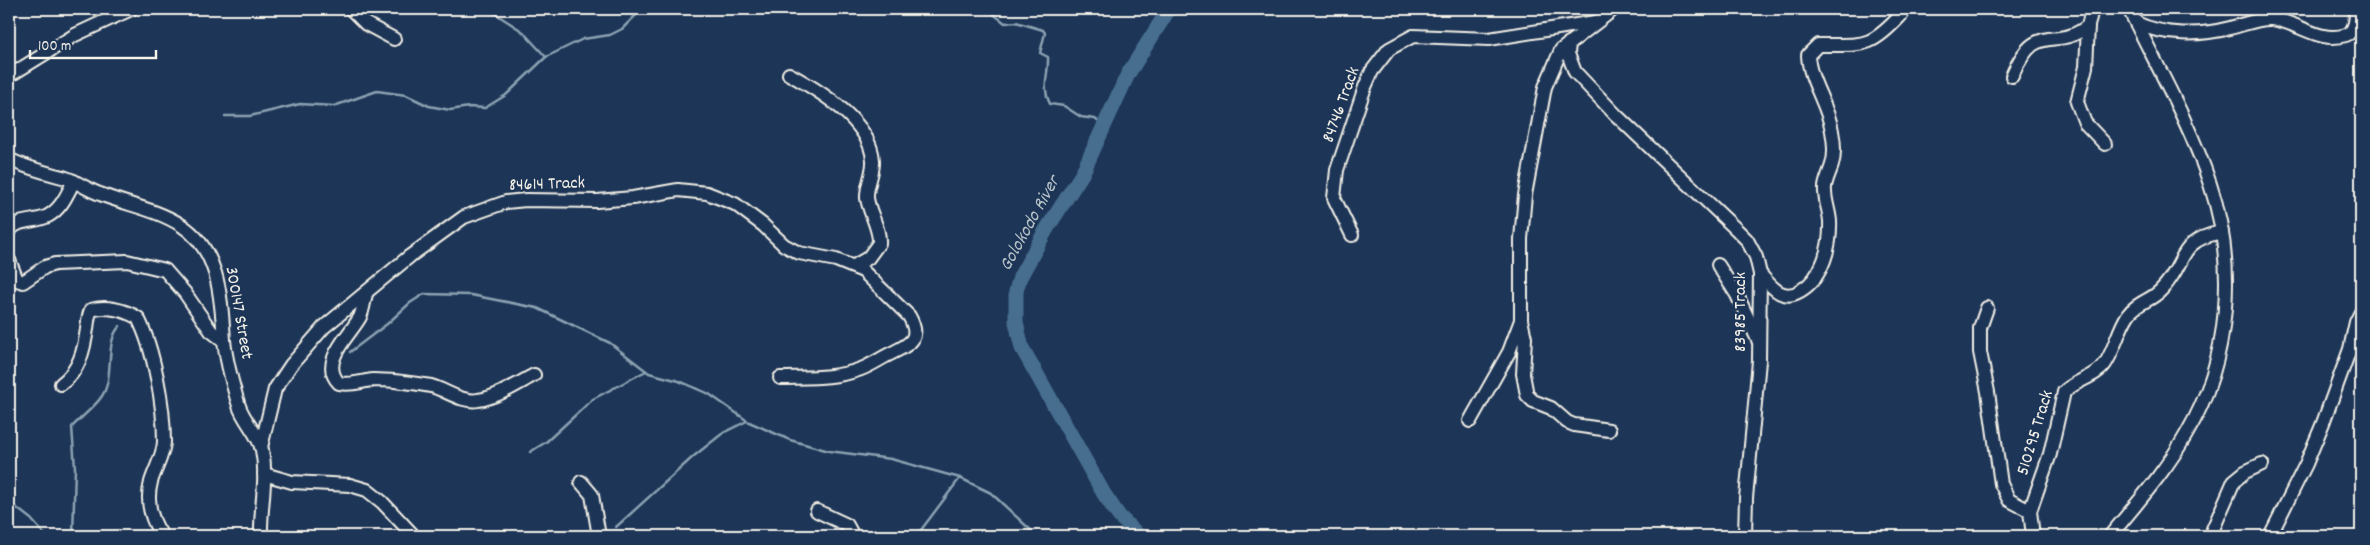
<svg xmlns="http://www.w3.org/2000/svg" width="2370" height="545" font-family="Dekko,sans-serif">
<style>
.lines{fill:none;stroke-linecap:round;stroke-linejoin:round}
.stream{stroke:#8ca2b2;stroke-width:2.5}
.river{stroke:#466e8e;stroke-width:15}
.minor-casing{stroke:#f4f1e8;stroke-width:16}
.minor{stroke:#1d3557;stroke-width:12}
.labels{text-anchor:middle;dominant-baseline:central;stroke-width:4.5;stroke-linejoin:round;paint-order:stroke}
.street-label{font-size:18px;fill:#f4f1e8;stroke:#1d3557}
.water-label{font-size:19px;font-style:italic;fill:#b7c3c8;stroke:#1d3557}
</style>
<rect width="100%" height="100%" fill="#1d3557"/>
<filter id="ink" filterUnits="userSpaceOnUse"><feTurbulence type="fractalNoise" baseFrequency=".02" numOctaves="2"/><feDisplacementMap in="SourceGraphic" scale="10" xChannelSelector="R" yChannelSelector="G"/><feConvolveMatrix kernelMatrix="1 2 1 2 8 2 1 2 1" color-interpolation-filters="sRGB"/></filter>
<g filter="url(#ink)">
<g class="lines">
<g class="stream">
<path d="M 488,9 L 522,31 L 546,57"/>
<path d="M 987,9 L 1005,23 L 1016,22 L 1043,30 L 1045,33 L 1040,53 L 1048,57 C 1049,75 1041,86 1050,104 L 1064,106 L 1081,117 L 1095,119 L 1104,126"/>
<path d="M 225,116 L 250,116 L 300,104 L 334,106 L 377,91 L 406,95 L 429,106 L 450,110 L 469,107 L 485,108 L 506,95 L 546,57 L 583,39 L 610,35 L 622,29 L 642,9"/>
<path d="M 350,352 L 387,324 L 410,303 L 424,294 L 471,295 L 537,308 L 610,343 L 649,373 L 679,381 L 709,394 L 749,422 L 790,440 L 829,451 L 891,459 L 960,478 L 991,493 L 1037,536"/>
<path d="M 530,452 L 546,442 L 593,399 L 646,371"/>
<path d="M 9,502 L 31,519 L 46,536"/>
<path d="M 616,527 L 694,456 L 723,433 L 747,421"/>
<path d="M 73,536 L 75,468 L 72,427 C 81,417 95,407 102,396 C 115,377 104,341 120,326"/>
<path d="M 914,536 L 921,530 L 960,478"/>
</g>
<path class="river" d="M 1139,536 L 1119,516 L 1104,494 L 1022,348 L 1016,322 L 1016,291 L 1020,277 L 1046,230 L 1082,174 L 1128,74 L 1169,9"/>
<g class="minor-casing">
<g id="minor">
<path d="M 351,9 L 366,24 L 394,39"/>
<path d="M 2092,9 L 2088,26 L 2086,67 L 2077,102 L 2085,123 L 2105,144"/>
<path d="M 2136,23 C 2165,36 2199,36 2230,28 C 2243,25 2258,18 2272,19 C 2297,21 2319,44 2346,35 C 2355,32 2357,17 2355,9"/>
<path d="M 1569,43 L 1568,54 L 1575,72 L 1616,115 L 1738,231 L 1747,240 L 1756,257 L 1760,274 L 1759,361 L 1746,498 L 1745,536"/>
<path d="M 789,74 C 820,91 870,121 873,160 C 874,173 866,186 867,198 C 869,213 880,228 879,243 L 868,258 L 854,266"/>
<path d="M 9,76 L 75,35 L 131,9"/>
<path d="M 2012,76 C 2037,18 2053,53 2088,26"/>
<path d="M 9,159 C 26,168 47,173 66,178 C 78,182 88,190 100,194 C 127,205 156,209 181,225 C 220,250 221,299 224,340 C 226,362 233,386 239,406 C 244,421 259,435 262,450 C 268,479 260,507 261,536"/>
<path d="M 9,231 C 18,218 35,223 48,216 C 62,208 67,194 74,181"/>
<path d="M 1352,235 L 1334,198 L 1337,170 L 1365,87 L 1372,71 L 1389,49 L 1413,36 L 1489,39 L 1595,22"/>
<path d="M 9,260 L 17,280 L 23,282 L 45,267 L 55,264 L 127,261 L 165,270 L 185,293 L 211,331 L 224,341"/>
<path d="M 1718,265 L 1737,295 L 1758,340"/>
<path d="M 1760,274 C 1772,287 1782,302 1800,291 C 1823,278 1831,246 1830,221 C 1829,209 1824,199 1825,187 C 1826,179 1830,172 1832,165 C 1835,155 1834,141 1832,131 C 1828,104 1809,81 1808,55 L 1818,45 C 1861,44 1868,51 1901,15"/>
<path d="M 366,294 C 364,301 363,311 360,317 C 351,334 318,362 339,383 C 351,386 362,381 373,380 C 392,380 413,383 431,386 C 446,390 462,403 478,400 C 498,397 517,384 534,375"/>
<path d="M 1987,308 L 1980,328 L 1980,352 L 1988,392 L 2001,484 L 2009,500 L 2030,511"/>
<path d="M 1521,320 L 1525,338 L 1523,374 L 1527,395 L 1533,401 L 1551,408 L 1567,422 L 1574,425 L 1609,430"/>
<path d="M 61,384 C 79,371 84,351 87,329 C 88,322 88,316 91,310 C 105,305 125,310 138,318 C 154,349 164,406 164,442 C 163,457 155,468 151,482 C 146,501 151,520 162,536"/>
<path d="M 1470,421 L 1509,352 L 1521,320 L 1521,239 L 1525,195 L 1545,87 L 1561,50 L 1614,9"/>
<path d="M 261,447 L 275,389 L 291,365 L 324,327 L 410,256 L 464,217 L 506,202 L 526,200 L 597,201 L 633,198 L 678,190 L 707,193 L 735,204 L 763,225 L 784,245 L 799,253 L 836,260 L 863,271 L 909,316 C 922,339 910,344 892,353 C 881,358 872,365 861,369 C 835,379 806,377 780,378"/>
<path d="M 264,474 L 292,482 L 350,485 L 367,490 L 382,502 L 414,536"/>
<path d="M 581,482 L 592,495 L 599,536"/>
<path d="M 817,511 L 847,525 L 853,536"/>
<path d="M 2033,536 L 2030,511 L 2050,454 L 2064,392 C 2076,380 2096,377 2105,364 C 2115,349 2118,330 2128,315 C 2137,302 2151,301 2161,290 C 2188,263 2175,241 2222,232"/>
<path d="M 2110,536 C 2137,503 2166,471 2187,433 C 2230,360 2237,264 2210,184 C 2191,126 2156,64 2129,9"/>
<path d="M 2210,536 L 2234,481 L 2245,472 L 2262,464"/>
<path d="M 2270,536 L 2306,464 L 2323,423 L 2350,349 L 2356,322 L 2361,312"/>
</g>
</g>
<use href="#minor" class="minor"/>
</g>
</g>
<g class="labels">
<g class="street-label">
<text transform="translate(1342 105) rotate(-70)">84746 Track</text>
<text transform="translate(547 185) rotate(-2)">84614 Track</text>
<text transform="translate(1741 312) rotate(-90)">83985 Track</text>
<text transform="translate(238 313) rotate(80)">300147 Street</text>
<text transform="translate(2036 433) rotate(-73)">510295 Track</text>
</g>
<g class="water-label">
<text transform="translate(1031 224) rotate(-61)">Golokodo River</text>
</g>
</g>
<rect width="2370" height="545" fill="none" stroke="#1d3557" stroke-width="30"/>
<rect x="15" y="15" width="2340" height="515" fill="none" stroke="#f4f1e8" stroke-width="2" filter="url(#ink)"/>
<path d="M30 50v8h126v-8" fill="none" stroke="#f4f1e8" stroke-width="2.5"/>
<text x="38" y="50" font-size="15" fill="#f4f1e8" stroke="#1d3557" stroke-width="4" paint-order="stroke">100 m</text>
</svg>
